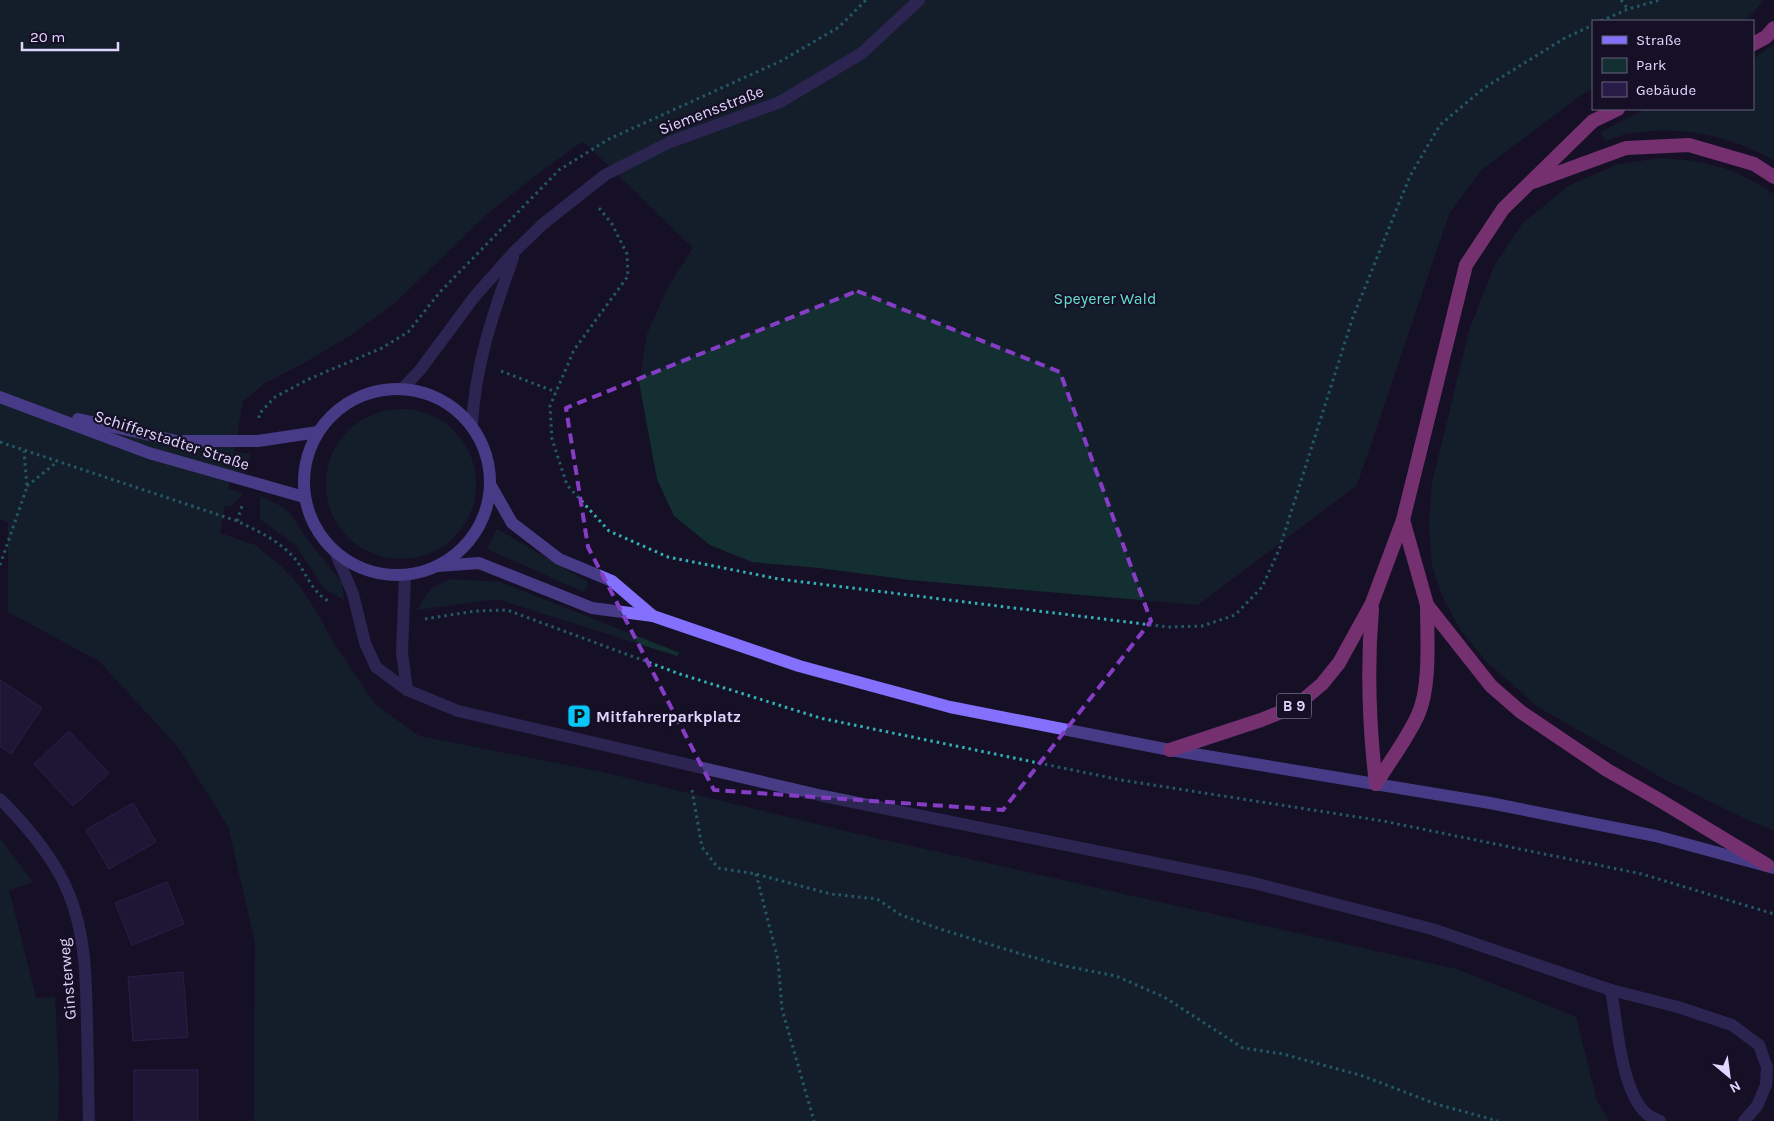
<svg xmlns="http://www.w3.org/2000/svg" width="1774" height="1121" font-family="Karla,sans-serif">
<style>
.green{fill:#132f31}
.building{fill:#2a1c48;stroke:#442f73}
.lines{fill:none;stroke-linecap:round;stroke-linejoin:round}
.path{stroke:#32b0b7;stroke-width:3;stroke-dasharray:2.5 4;stroke-linecap:butt}
.service{stroke:#473c85;stroke-width:12}
.minor{stroke:#473c85;stroke-width:12}
.secondary{stroke:#8370fc;stroke-width:12}
.trunk{stroke:#e85ac7;stroke-width:14}
.marked{fill:none;stroke:#853dc5;stroke-width:4;stroke-dasharray:10 6;stroke-linejoin:round}
.labels{text-anchor:middle;dominant-baseline:central;stroke-width:4.5;stroke-linejoin:round;paint-order:stroke}
.shield{fill:#161027;stroke:#a39bbe;stroke-width:1}
.shield-label{font-size:15px;font-weight:bold;fill:#e0d7fe}
.street-label{font-size:16px;fill:#e0d7fe;stroke:#161027}
.park-label{font-size:16px;fill:#63decd;stroke:#161027}
.poi-label{font-size:16px;font-weight:bold;fill:#e0d7fe;stroke:#161027;text-anchor:start}
</style>
<rect width="100%" height="100%" fill="#161027"/>
<g class="green">
<path d="M 0,0 L 1764,0 L 1745,21 L 1593,21 L 1593,89 L 1582,94 L 1481,170 L 1449,214 L 1357,485 L 1198,605 L 910,580 L 819,568 L 752,562 L 710,545 L 674,516 L 657,479 L 639,382 L 647,334 L 667,289 L 693,248 L 583,141 L 539,173 L 487,214 L 397,301 L 351,335 L 304,363 L 265,383 L 243,401 L 234,452 L 250,454 L 247,473 L 231,470 L 228,489 L 243,493 L 232,506 L 225,506 L 220,533 L 255,545 L 281,566 L 299,585 L 319,616 L 333,642 L 375,704 L 419,736 L 602,772 L 845,831 L 1456,969 L 1576,1017 L 1597,1101 L 1609,1121 L 254,1121 L 255,942 L 228,826 L 178,747 L 99,661 L 8,612 L 8,522 L 0,519 Z"/>
<path d="M 1774,44 L 1774,160 C 1732,136 1680,125 1632,133 C 1623,134 1614,138 1606,141 L 1600,132 L 1646,109 L 1753,109 L 1753,59 Z"/>
<path d="M 1659,158 C 1707,161 1734,167 1774,194 L 1774,830 L 1748,820 L 1664,779 L 1538,707 L 1487,662 L 1462,632 L 1444,600 L 1432,566 L 1429,526 L 1432,483 L 1469,331 L 1494,266 L 1522,224 L 1568,186 L 1616,165 Z"/>
<circle cx="401" cy="484" r="75"/>
<path d="M 260,496 L 279,505 L 290,513 L 306,538 L 342,583 L 344,600 L 325,589 L 295,545 L 260,519 Z"/>
<path d="M 497,529 L 588,582 L 584,592 L 487,549 Z"/>
<path d="M 452,579 L 500,582 L 680,653 L 677,656 L 497,599 L 417,610 L 431,588 Z"/>
<path d="M 0,838 L 33,882 L 9,890 L 36,998 L 55,997 L 59,1081 L 58,1121 L 0,1121 Z"/>
</g>
<g class="building">
<path d="M 0,680 L 42,708 L 11,754 L 0,746 Z"/>
<path d="M 69,731 L 109,773 L 73,806 L 34,764 Z"/>
<path d="M 133,803 L 156,842 L 109,869 L 86,830 Z"/>
<path d="M 167,882 L 184,924 L 132,945 L 115,903 Z"/>
<path d="M 183,972 L 188,1037 L 133,1041 L 128,977 Z"/>
<rect x="134" y="1070" width="64" height="51"/>
</g>
<g class="lines">
<g class="path">
<path d="M 1621,0 L 1628,9"/>
<path d="M 1601,21 L 1628,9 L 1660,0"/>
<path d="M 599,208 L 612,224 L 627,254 L 628,276 L 574,350 L 550,406 L 552,439 L 567,485 L 609,531 L 668,557 L 779,579 L 1168,627 L 1202,626 L 1235,615 L 1262,587 L 1279,550 L 1353,317 L 1410,176 L 1440,125 L 1484,88 L 1565,38 L 1593,25"/>
<path d="M 501,371 L 556,392"/>
<path d="M 259,418 L 259,414 L 275,397 L 309,379 L 382,348 L 408,332 L 440,292 L 559,170 L 609,139 L 781,61 L 839,27 L 866,0"/>
<path d="M 0,442 L 237,521 C 258,531 280,541 296,560 C 306,573 314,596 331,602"/>
<path d="M 27,486 L 57,462"/>
<path d="M 237,521 L 243,503"/>
<path d="M 0,565 L 27,487 L 24,451"/>
<path d="M 425,619 L 475,611 L 507,610 L 680,674 L 820,718 L 1121,780 L 1383,821 L 1642,874 L 1774,914"/>
<path d="M 692,790 L 702,847 L 718,868 L 756,874 L 831,894 L 877,899 L 901,915 L 940,929 L 1021,954 L 1065,966 L 1116,976 L 1164,997 L 1243,1048 L 1283,1054 L 1363,1076 L 1436,1104 L 1498,1121"/>
<path d="M 756,874 L 778,960 L 782,1009 L 814,1121"/>
</g>
<g class="service">
<path d="M 336,554 L 353,594 L 365,643 L 376,667 L 407,690 L 458,711 L 823,796 L 1254,883 L 1432,929 L 1611,990 L 1678,1007 L 1732,1025 L 1759,1045 L 1767,1067 L 1766,1085 L 1757,1106 L 1744,1121"/>
<path d="M 405,575 L 402,652 L 407,690"/>
<path d="M 1611,990 C 1617,1023 1621,1092 1647,1114 C 1650,1117 1656,1119 1660,1121"/>
</g>
<g class="minor">
<path d="M 403,388 L 420,370 L 475,296 L 515,251 L 543,224 L 605,175 L 670,142 L 780,102 L 862,53 L 919,0"/>
<path d="M 472,425 C 475,366 493,313 513,258"/>
<path d="M 0,799 C 27,826 55,859 69,894 C 86,936 86,981 87,1026 C 88,1057 88,1089 89,1121"/>
</g>
<g class="secondary">
<circle cx="397" cy="482" r="93"/>
<path d="M 0,397 L 149,453 L 304,497"/>
<path d="M 78,419 L 177,441 L 258,441 L 318,432"/>
<path d="M 491,486 L 512,523 L 559,559 L 612,581 L 653,616"/>
<path d="M 438,566 L 479,563 L 592,608 L 653,616 L 799,666 L 950,707 L 1170,750 L 1490,803 L 1656,836 L 1774,868"/>
</g>
<g class="trunk">
<path d="M 1753,44 L 1766,37 L 1774,28"/>
<path d="M 1533,182 L 1626,148 L 1689,145 L 1754,164 L 1774,177"/>
<path d="M 1403,520 L 1427,605 L 1491,686 L 1521,712 L 1607,770 L 1656,798 L 1767,865"/>
<path d="M 1372,609 C 1367,667 1369,725 1376,784"/>
<path d="M 1170,750 L 1261,720 L 1296,706 L 1322,684 L 1339,663 L 1372,603 L 1403,520 L 1466,265 L 1503,209 L 1593,121 L 1618,109"/>
<path d="M 1376,784 C 1390,761 1407,739 1418,715 C 1431,686 1427,636 1427,605"/>
</g>
</g>
<path d="M0 0H1774V1121H0ZM 857,291 L 1060,372 L 1151,621 L 1003,810 L 714,790 L 588,547 L 566,408 Z" fill="#161027" fill-opacity=".55" fill-rule="evenodd"/>
<path class="marked" d="M 857,291 L 1060,372 L 1151,621 L 1003,810 L 714,790 L 588,547 L 566,408 Z"/>
<defs>
<g id="parking-square" transform="scale(1.25)"><rect x="-9" y="-9" width="18" height="18" rx="4" fill="#07c7fa" stroke="#161027"/><path d="M-3.5-5.5H1a3.5 3.5 0 0 1 0 7H-1V5.5H-3.5ZM-1-3.4V-.6H.8a1.4 1.4 0 0 0 0-2.8Z" fill="#111"/></g>
</defs>
<g fill-rule="evenodd">
<use href="#parking-square" x="579" y="716"/>
</g>
<g class="labels">
<rect class="shield" x="1276.5" y="693.5" width="35" height="25" rx="4"/>
<g class="shield-label">
<text x="1294" y="706">B 9</text>
</g>
<g class="street-label">
<text transform="translate(711 110) rotate(-21)">Siemensstraße</text>
<text transform="translate(172 440) rotate(18)">Schifferstadter Straße</text>
<text transform="translate(67 979) rotate(-95)">Ginsterweg</text>
</g>
<g class="park-label">
<text x="1105" y="298">Speyerer Wald</text>
</g>
<g class="poi-label">
<text x="596" y="716">Mitfahrerparkplatz</text>
</g>
</g>
<rect x="1592" y="20" width="162" height="90" fill="#161027" stroke="#67607d"/>
<rect x="1602" y="36" width="25" height="8" fill="#8370fc" stroke="#67607d"/>
<text x="1636" y="45" font-size="15" fill="#e0d7fe">Straße</text>
<rect x="1602" y="58" width="25" height="15" fill="#132f31" stroke="#67607d"/>
<text x="1636" y="70" font-size="15" fill="#e0d7fe">Park</text>
<rect x="1602" y="82" width="25" height="15" fill="#2a1c48" stroke="#67607d"/>
<text x="1636" y="95" font-size="15" fill="#e0d7fe">Gebäude</text>
<g transform="translate(1729 1076) rotate(151)" stroke="#161027" stroke-width="4" paint-order="stroke">
<path d="M0-4L9 19L0 12L-9 19Z" fill="#e0d7fe"/>
<text y="-8" font-size="14" font-weight="bold" text-anchor="middle" fill="#e0d7fe">N</text>
</g>
<path d="M22 42v8h96v-8" fill="none" stroke="#e0d7fe" stroke-width="2.5"/>
<text x="30" y="42" font-size="15" fill="#e0d7fe" stroke="#161027" stroke-width="4" paint-order="stroke">20 m</text>
</svg>
